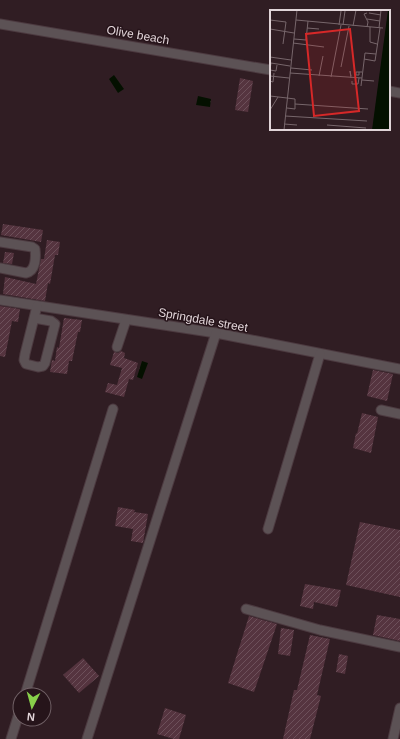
<svg xmlns="http://www.w3.org/2000/svg" width="400" height="739" font-family="Arial,sans-serif">
<style>
.water{fill:url(#water-ripples)}
.building{fill:url(#building-hatch)}
.lines{fill:none;stroke-linecap:round;stroke-linejoin:round}
.minor-casing{stroke:#4c3a40;stroke-width:11}
.minor{stroke:#5c5255;stroke-width:9}
.labels{text-anchor:middle;dominant-baseline:central;stroke-width:3;stroke-linejoin:round;paint-order:stroke}
.street-label{font-size:12px;fill:#e1d4d8;stroke:#26141a}
.inset-road{fill:none;stroke:#77666b;stroke-width:1}
.view{fill:#d62828;fill-opacity:0.15;stroke:#d62828;stroke-width:2}
.inset-edge{fill:none;stroke:#e1d4d8;stroke-width:2}
</style>
<defs>
<pattern id="water-ripples" width="26" height="14" patternUnits="userSpaceOnUse"><rect width="26" height="14" fill="#041000"/><path d="M2 4q2-2 4 0t4 0M15 11q2-2 4 0t4 0" fill="none" stroke="#283224"/></pattern>
<pattern id="building-hatch" width="6" height="6" patternUnits="userSpaceOnUse"><rect width="6" height="6" fill="#55343f"/><path d="M-1 1l2-2M0 6l6-6M5 7l2-2" fill="none" stroke="#6d505a"/></pattern>
</defs>
<rect width="100%" height="100%" fill="#301d23"/>
<g class="water">
<path d="M 114,75 L 124,89 L 118,93 L 109,79 Z"/>
<path d="M 198,96 L 211,99 L 210,107 L 196,105 Z"/>
<path d="M 142,361 L 148,363 L 142,379 L 137,377 Z"/>
</g>
<g class="building">
<path d="M 240,78 L 253,81 L 248,112 L 235,110 Z"/>
<path d="M 3,224 L 43,230 L 41,242 L 1,235 Z"/>
<path d="M 47,240 L 60,242 L 58,255 L 55,255 L 50,284 L 48,283 L 45,301 L 3,294 L 5,277 L 36,284 L 41,259 L 44,259 Z"/>
<path d="M 5,252 L 14,253 L 12,264 L 3,263 Z"/>
<path d="M 0,306 L 20,309 L 18,322 L 12,321 L 5,357 L 0,356 Z"/>
<path d="M 64,318 L 82,320 L 80,332 L 78,332 L 72,361 L 69,361 L 67,374 L 50,372 L 52,360 L 55,361 L 57,347 L 59,348 Z"/>
<path d="M 121,351 L 125,353 L 124,358 L 138,363 L 133,380 L 129,379 L 124,397 L 105,392 L 108,383 L 117,385 L 122,368 L 110,365 L 114,352 L 118,353 Z"/>
<path d="M 373,370 L 393,374 L 387,401 L 367,396 Z"/>
<path d="M 362,413 L 378,417 L 371,453 L 353,448 L 356,433 L 357,434 Z"/>
<path d="M 118,507 L 135,510 L 134,512 L 148,514 L 143,543 L 131,541 L 133,529 L 115,526 Z"/>
<path d="M 360,522 L 400,530 L 400,597 L 346,585 Z"/>
<path d="M 305,584 L 341,590 L 337,607 L 314,602 L 313,609 L 300,606 Z"/>
<path d="M 377,615 L 400,619 L 400,641 L 373,635 Z"/>
<path d="M 249,616 L 277,624 L 254,692 L 228,683 Z"/>
<path d="M 281,628 L 294,630 L 290,656 L 278,654 Z"/>
<path d="M 310,635 L 330,639 L 317,695 L 321,696 L 310,739 L 283,739 L 294,690 L 297,690 Z"/>
<path d="M 339,654 L 348,656 L 345,674 L 336,672 Z"/>
<path d="M 83,658 L 99,676 L 79,693 L 63,675 Z"/>
<path d="M 165,708 L 186,715 L 179,739 L 174,739 L 157,734 Z"/>
</g>
<g class="lines">
<g class="minor-casing">
<g id="minor">
<path d="M 0,24 L 271,70"/>
<path d="M 389,91 L 400,93"/>
<path d="M 0,242 L 32,247 L 35,249 C 36,257 36,271 26,273 L 0,268"/>
<path d="M 0,300 L 216,333 L 400,369"/>
<path d="M 34,318 L 51,321 L 55,324 L 45,363 L 43,366 L 38,367 L 26,364 L 24,360 L 25,354 L 37,306"/>
<path d="M 117,347 L 126,320"/>
<path d="M 381,410 L 400,414"/>
<path d="M 268,529 L 320,354"/>
<path d="M 246,609 L 320,630 L 400,647"/>
<path d="M 25,695 L 113,409"/>
<path d="M 11,739 L 20,710"/>
<path d="M 87,739 L 216,333"/>
<path d="M 393,739 L 400,708"/>
</g>
</g>
<use href="#minor" class="minor"/>
</g>
<g class="labels">
<g class="street-label">
<text transform="translate(138 35) rotate(10)">Olive beach</text>
<text transform="translate(203 320) rotate(10)">Springdale street</text>
</g>
</g>
<g transform="translate(270 10)">
<rect width="120" height="120" fill="#301d23"/>
<path d="M 118,0 L 120,0 L 120,120 L 102,120 Z" fill="#041000"/>
<path class="inset-road" d="M 99,3 L 111,5M 97,9 L 110,11M 0,10 L 16,12 L 13,34M 26,10 L 113,18M 69,15 L 71,1M 73,15 L 75,1M 83,16 L 86,0M 97,17 L 98,12 L 94,4 L 97,3M 100,17 L 100,32 L 107,34M 37,18 L 49,19M 109,18 L 111,0M 0,19 L 24,23M 24,29 L 36,30 L 38,11M 23,33 L 54,37M 0,47 L 21,50M 94,49 L 105,51 L 110,18M 71,57 L 79,16M 21,58 L 42,60M 0,60 L 1,53 L 20,56M 0,60 L 6,61 L 7,55M 89,62 L 89,65 L 86,65 L 86,62 L 92,62M 20,63 L 92,68M 0,66 L 19,68M 49,66 L 53,46M 81,66 L 80,61 L 81,68M 61,67 L 71,15M 92,70 L 104,71M 0,71 L 3,72 L 4,63M 82,71 L 82,74 L 88,74 L 89,68M 91,76 L 95,43 L 106,44M 0,86 L 17,88M 25,94 L 98,99M 17,98 L 25,99 L 25,89 L 17,88M 0,100 L 8,87M 15,106 L 97,111M 14,114 L 27,115M 57,115 L 96,118M 14,120 L 27,0"/>
<path class="view" d="M 80,19 L 89,101 L 44,106 L 36,24 Z"/>
<rect width="120" height="120" class="inset-edge"/>
</g>
<g transform="translate(32 707) rotate(186)"><circle r="19" fill="#26141a" stroke="#716166"/>
<path d="M0-3L7 15L0 10L-7 15Z" fill="#88cf4a"/>
<text y="-6" font-size="11" font-weight="bold" text-anchor="middle" fill="#e1d4d8">N</text>
</g>
</svg>
